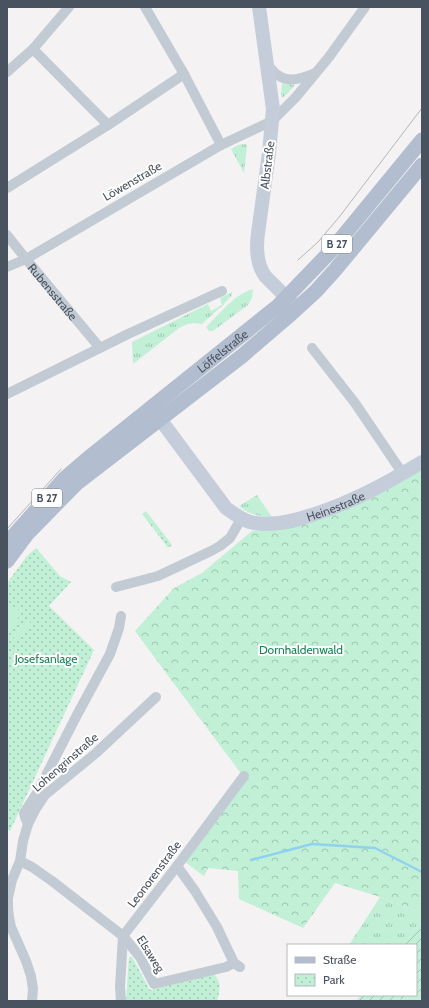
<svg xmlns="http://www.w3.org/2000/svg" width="429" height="1008" font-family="Cabin,sans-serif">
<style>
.grass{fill:url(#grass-tufts)}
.forest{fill:url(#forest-crowns)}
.park{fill:url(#park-dots)}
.garden{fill:url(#garden-furrows)}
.pitch{fill:#c1f0d7}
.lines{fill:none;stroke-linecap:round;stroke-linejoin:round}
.stream{stroke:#8ed2ed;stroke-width:2.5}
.street{stroke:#c2cbd3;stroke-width:10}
.secondary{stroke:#c5cdda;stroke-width:14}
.primary{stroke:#b2bed0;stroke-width:15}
.tram{stroke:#b4b6bc;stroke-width:1}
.labels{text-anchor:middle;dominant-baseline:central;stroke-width:4;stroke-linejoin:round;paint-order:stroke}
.shield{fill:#fff;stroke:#80878f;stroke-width:1}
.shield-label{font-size:11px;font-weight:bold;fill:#49535f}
.street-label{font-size:12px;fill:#49535f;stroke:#fff}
.park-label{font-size:12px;fill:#188355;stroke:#fff}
</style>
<defs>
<pattern id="grass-tufts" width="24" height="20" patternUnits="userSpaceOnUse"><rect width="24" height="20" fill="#c1f0d7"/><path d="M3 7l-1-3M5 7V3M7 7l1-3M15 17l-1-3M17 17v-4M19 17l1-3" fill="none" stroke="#9fc5b2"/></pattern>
<pattern id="forest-crowns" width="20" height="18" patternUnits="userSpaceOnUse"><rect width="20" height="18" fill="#c1f0d7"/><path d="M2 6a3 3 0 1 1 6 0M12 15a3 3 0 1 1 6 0" fill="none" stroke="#9fc5b2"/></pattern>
<pattern id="park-dots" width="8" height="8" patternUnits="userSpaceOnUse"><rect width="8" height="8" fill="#c1f0d7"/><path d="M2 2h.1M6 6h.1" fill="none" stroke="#9fc5b2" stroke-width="1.8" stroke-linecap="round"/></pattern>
<pattern id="garden-furrows" width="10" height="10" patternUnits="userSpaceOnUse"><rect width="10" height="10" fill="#c1f0d7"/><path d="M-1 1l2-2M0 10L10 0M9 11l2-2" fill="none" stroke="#9fc5b2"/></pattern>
</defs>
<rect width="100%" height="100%" fill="#f4f2f2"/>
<g class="grass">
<path d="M 282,83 L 295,85 L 288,93 L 282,98 L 281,93 Z"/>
<path d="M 246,144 L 247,146 L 244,173 L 231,149 L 238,145 Z"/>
<path d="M 253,289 L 252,298 L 248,305 L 213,331 L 209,331 L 206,327 C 221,313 233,295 253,289 Z"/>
<path d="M 232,292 L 232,295 L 224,304 L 202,324 L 195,323 L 188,324 L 179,328 L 133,364 L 132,342 L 208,304 L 211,311 L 222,305 L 220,298 Z"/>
<path d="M 257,495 L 272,517 C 258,516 250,515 239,506 Z"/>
<path d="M 146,511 L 163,533 L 159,536 L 142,514 Z"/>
<path d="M 380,897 L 422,913 L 422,921 L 401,945 L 349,945 Z"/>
</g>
<g class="forest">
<path d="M 422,467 L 422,913 L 380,897 L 335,883 L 303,928 L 239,899 L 238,871 L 208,868 L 204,876 L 185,862 L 243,776 L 204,724 L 135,631 L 174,588 L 202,573 L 252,531 L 290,527 L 325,518 Z"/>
<path d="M 422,993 L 422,1001 L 396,1001 Z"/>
</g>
<g class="park">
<path d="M 163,533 L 172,545 L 168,548 L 159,536 Z"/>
<path d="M 36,548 L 60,576 L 71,582 L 49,606 L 94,650 L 10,831 L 7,829 L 7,583 L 27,556 Z"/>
<path d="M 129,957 L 132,957 L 150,990 L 214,974 C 222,983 220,990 217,1001 L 126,1001 Z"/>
</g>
<g class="garden">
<path d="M 422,921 L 422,993 L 416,995 L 416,945 L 401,945 Z"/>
<path d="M 361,995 L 415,995 L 396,1001 L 356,1001 Z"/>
</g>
<g class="pitch">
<path d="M 10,604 L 22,612 L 7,635 L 7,608 Z"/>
<path d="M 28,619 L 31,621 L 15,643 L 12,640 Z"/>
</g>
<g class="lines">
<path class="stream" d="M 251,860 L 312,844 L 375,848 L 422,872"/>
<g class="street">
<path d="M 145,7 L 184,74 L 221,145"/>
<path d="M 33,49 L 108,125"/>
<path d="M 267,64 C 271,69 276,75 281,77 C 291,83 306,77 315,73"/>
<path d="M 7,72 L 33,49 L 69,7"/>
<path d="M 7,188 L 108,125 L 184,74"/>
<path id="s1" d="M 7,235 L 26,259 L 100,348"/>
<path d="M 7,267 L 26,259 L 221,145 L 272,121 L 296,97 L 329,57 L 365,7"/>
<path d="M 312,348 L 355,403 L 403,474"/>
<path d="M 7,394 L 128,334 L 222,291"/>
<path d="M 116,587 L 158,576 L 211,551 L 220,546 L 230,538 L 241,519"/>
<path d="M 28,824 L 25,817 L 24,813 L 37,793 L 78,713 L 110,654 L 119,628 L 121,616"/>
<path d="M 20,861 L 32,867 L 52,881 L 123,936 L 140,957 L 154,984 L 226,967 L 234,963"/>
<path d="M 177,866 L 195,891 L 217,927 L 234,963 L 240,967"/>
<path d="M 32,1001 L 33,989 L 31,976 L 26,961 L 11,927 L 9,917 L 8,908 L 8,898 L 12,880 L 20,861 L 23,841 L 28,824 L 35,810 L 45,795 L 96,753 L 156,697"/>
<path d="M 121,1001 L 120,987 L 123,936 L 177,866 L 244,776"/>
</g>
<g class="secondary">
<path d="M 259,7 L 273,109 L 269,153 L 258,233 C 256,248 256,263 265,276 L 294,305"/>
<path id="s2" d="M 154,411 L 226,508 C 235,514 244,522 255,523 C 275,526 294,521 312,515 C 351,503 387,483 422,462"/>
</g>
<g class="primary">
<path id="s3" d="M 7,545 L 15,534 L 64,479 L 92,455 L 278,306 L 330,252 L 422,140"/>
<path d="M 7,561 L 27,534 L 77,483 L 242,356 L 292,313 L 316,291 L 335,270 L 422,165"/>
</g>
<g class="tram">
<path d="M 298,260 L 318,242 L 340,216 L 422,108"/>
<path d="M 7,529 L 61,469"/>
</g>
</g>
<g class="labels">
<g class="shield">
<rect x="322" y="235" width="30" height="18" rx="3"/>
<rect x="32" y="489" width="30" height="18" rx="3"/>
</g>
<g class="shield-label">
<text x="337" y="244">B 27</text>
<text x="47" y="498">B 27</text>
</g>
<g class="street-label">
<text transform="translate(267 165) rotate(-83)">Albstraße</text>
<text transform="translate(132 181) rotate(-30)">Löwenstraße</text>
<text stroke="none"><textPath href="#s1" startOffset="73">Rubensstraße</textPath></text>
<text stroke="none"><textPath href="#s3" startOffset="291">Löffelstraße</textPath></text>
<text stroke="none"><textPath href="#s2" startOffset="237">Heinestraße</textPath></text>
<text transform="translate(65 762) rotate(-41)">Lohengrinstraße</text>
<text transform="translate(154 874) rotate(-53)">Leonorenstraße</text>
<text transform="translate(151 954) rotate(58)">Elsaweg</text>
</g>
<g class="park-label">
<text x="301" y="649">Dornhaldenwald</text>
<text x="46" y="658">Josefsanlage</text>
</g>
</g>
<rect width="429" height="1008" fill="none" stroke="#49535f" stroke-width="16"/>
<rect x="287" y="944" width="130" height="52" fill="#ffffff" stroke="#b6babf"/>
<rect x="295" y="957" width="20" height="6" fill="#b2bed0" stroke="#b6babf"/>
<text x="323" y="964" font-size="12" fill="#49535f">Straße</text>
<rect x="295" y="974" width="20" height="12" fill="url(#park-dots)" stroke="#b6babf"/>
<text x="323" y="984" font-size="12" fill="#49535f">Park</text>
</svg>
